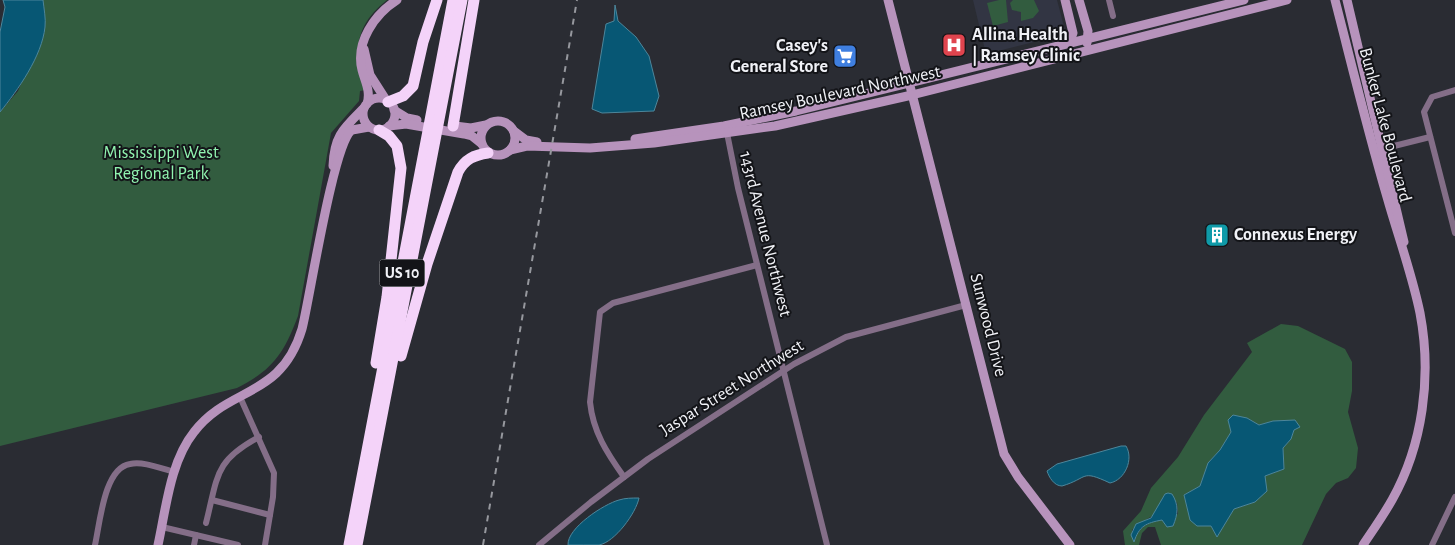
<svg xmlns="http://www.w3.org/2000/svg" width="1455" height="545" font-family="'Alegreya Sans',sans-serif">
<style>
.built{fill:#323543}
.green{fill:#325c3f;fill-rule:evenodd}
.water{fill:#075774;stroke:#4d869b}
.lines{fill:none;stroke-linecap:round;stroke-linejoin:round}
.street{stroke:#846e88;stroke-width:6}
.secondary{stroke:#b793bc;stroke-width:9}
.highway{stroke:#f4d3f9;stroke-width:11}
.rail{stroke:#96989e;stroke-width:2;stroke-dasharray:6 6;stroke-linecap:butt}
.labels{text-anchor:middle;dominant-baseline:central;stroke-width:4;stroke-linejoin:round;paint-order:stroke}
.shield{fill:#131418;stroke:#aeafb4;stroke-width:1}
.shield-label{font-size:16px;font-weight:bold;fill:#f1f2f7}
.poi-label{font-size:18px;font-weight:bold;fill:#f1f2f7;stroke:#131418;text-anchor:start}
.street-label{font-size:18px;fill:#f1f2f7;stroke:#131418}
.park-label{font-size:18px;fill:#91f4b0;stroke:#131418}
</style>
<rect width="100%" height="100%" fill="#2a2c33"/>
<path class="built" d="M 973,0 L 1057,0 L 1066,34 L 986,54 Z"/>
<g class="green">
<path d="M 43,0 L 387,0 C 353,27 354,52 365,90 L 360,91 L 359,101 L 331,133 L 298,316 C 284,353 273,370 237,388 L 0,446 L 0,112 L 18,91 L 45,28 Z"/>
<path d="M 999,0 L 1006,0 L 1008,22 L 993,26 L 987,3 Z"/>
<path d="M 1013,0 L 1034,0 L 1039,11 L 1033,18 L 1021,21 L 1021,12 L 1012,10 L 1010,3 Z"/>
<path d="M 1281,324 L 1298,326 L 1345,349 L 1352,362 L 1352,391 L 1348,412 L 1358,448 L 1356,468 L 1348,478 L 1336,483 L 1326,494 L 1302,545 L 1161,545 L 1155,527 L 1148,527 L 1142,533 L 1139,545 L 1125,545 L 1123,531 L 1141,511 L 1151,488 L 1178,457 L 1204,415 L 1252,352 L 1247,343 ZM 1247,418 L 1259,425 L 1273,421 L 1286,422 L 1294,430 L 1291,439 L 1283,448 L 1284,469 L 1265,476 L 1255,502 L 1234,509 L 1217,536 L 1211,526 L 1197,526 L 1184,495 L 1200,486 L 1208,463 L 1220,450 L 1231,432 ZM 1177,502 L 1178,514 C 1158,522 1142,519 1134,541 L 1132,530 C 1145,518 1162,512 1177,502 Z"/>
</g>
<g class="water">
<path d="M 3,0 L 43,0 C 44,9 46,19 45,27 C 42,56 18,90 0,112 L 0,32 L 5,7 Z"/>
<path d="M 615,5 L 618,21 L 636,37 L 649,56 L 659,96 L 654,111 L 602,113 L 592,109 L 605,30 L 606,24 L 614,21 Z"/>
<path d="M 1233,415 L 1247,418 L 1259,425 L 1273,421 L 1295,420 L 1300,427 L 1294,430 L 1291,439 L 1283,448 L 1284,469 L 1265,476 L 1267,491 L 1255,502 L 1234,509 L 1217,537 L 1211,526 L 1197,526 L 1190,520 L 1184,495 L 1200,486 L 1208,463 L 1220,450 L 1231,432 L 1228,420 Z"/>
<path d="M 1121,446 L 1126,446 C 1134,459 1125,480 1110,483 C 1080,469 1089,478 1062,486 C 1054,486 1049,477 1047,471 L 1057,464 Z"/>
<path d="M 1168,493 L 1172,494 C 1179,505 1178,514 1173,526 L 1167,527 L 1162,520 C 1146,523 1139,526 1134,542 L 1131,535 L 1136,524 L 1151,518 L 1165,494 Z"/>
<path d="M 639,498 C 636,513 615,542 599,545 C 589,545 578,545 568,545 C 567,528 604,504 619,500 C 625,498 632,498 639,498 Z"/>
</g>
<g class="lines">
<g class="street">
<path d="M 1109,0 L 1113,16"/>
<path d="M 1455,90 L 1432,97 L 1424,112 L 1455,233"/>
<path d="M 727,133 L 738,188 L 827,545"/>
<path d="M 1378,150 L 1430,137"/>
<path d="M 240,397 L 274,473 L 273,497 L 265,545"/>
<path d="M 624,477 C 607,453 593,432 590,402 L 600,312 L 613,303 L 757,265"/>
<path d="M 212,500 L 270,515"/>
<path d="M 206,523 C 218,476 214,461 259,437"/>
<path d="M 162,527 L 238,545"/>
<path d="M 95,545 C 100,523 104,468 130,464 C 144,461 162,469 175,472"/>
<path d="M 194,545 L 196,535"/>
<path d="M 539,545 L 591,502 L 648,459 L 794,364 L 846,337 L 966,305"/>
<path d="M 1432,545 L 1455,497"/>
</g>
<g class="secondary">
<path d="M 888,0 L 1004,454 L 1018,477 L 1070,545"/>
<path d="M 1065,0 L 1073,33 L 1069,44"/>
<path d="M 1079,0 L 1088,31 L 1087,43"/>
<path d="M 1335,0 C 1352,66 1368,132 1387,197 C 1398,236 1412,274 1420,313 C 1432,376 1423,445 1392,500 C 1383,516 1373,530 1363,545"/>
<path d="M 1347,0 L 1404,242"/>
<path d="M 364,49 L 370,75 L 386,100"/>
<circle cx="379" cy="114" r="16"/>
<path d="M 367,104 C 371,91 365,82 362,70 C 355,42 375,14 397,0"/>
<path d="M 394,110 L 407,118 L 417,120"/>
<circle cx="498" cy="138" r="17"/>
<path d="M 389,126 L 406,124 L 464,134 L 472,136 L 482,144"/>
<path d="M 455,126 L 471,128 L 486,125"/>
<path d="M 514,131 L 526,140 L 537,142"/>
<path d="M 635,139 L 724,126 L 796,111 L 1244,0"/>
<path d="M 510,150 L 527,146 L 590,148 L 654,143 L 775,126 L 912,95 L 1287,0"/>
<path d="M 333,166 C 334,136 343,129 364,108"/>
<path d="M 158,545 C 166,509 170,462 194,432 C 229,386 281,399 302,329 C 310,298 333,144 352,130 L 369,127"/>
</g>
<g class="highway">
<path d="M 388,102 L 403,96 L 413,86 L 423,42 L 437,0"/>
<path d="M 453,126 L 474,0"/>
<path d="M 401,356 L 427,264 L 458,172 C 465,159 474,155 488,153"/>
<path d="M 376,363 L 387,297 L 401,168 L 397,146 L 389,136 L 379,130"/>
<path d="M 349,545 L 453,0"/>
<path d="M 357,545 L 462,0"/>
</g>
<path class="rail" d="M 483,545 L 577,0"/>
</g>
<defs>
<g id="hospital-square" transform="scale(1.25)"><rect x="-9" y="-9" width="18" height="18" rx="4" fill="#e0444e" stroke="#131418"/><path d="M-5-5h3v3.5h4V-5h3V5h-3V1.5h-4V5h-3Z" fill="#fff"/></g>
<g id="supermarket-square" transform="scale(1.25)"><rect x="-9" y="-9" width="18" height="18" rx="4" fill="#3f7fe0" stroke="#131418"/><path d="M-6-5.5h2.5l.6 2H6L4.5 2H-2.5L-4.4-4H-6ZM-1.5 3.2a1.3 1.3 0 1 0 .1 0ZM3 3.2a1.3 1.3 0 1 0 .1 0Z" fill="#fff"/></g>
<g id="building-square" transform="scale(1.25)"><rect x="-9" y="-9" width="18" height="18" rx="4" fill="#0f9aa8" stroke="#131418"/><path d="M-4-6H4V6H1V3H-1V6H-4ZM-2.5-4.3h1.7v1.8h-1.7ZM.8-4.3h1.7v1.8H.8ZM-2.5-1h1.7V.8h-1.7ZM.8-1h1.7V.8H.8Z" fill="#fff"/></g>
</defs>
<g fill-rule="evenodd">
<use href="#hospital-square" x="954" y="45"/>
<use href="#supermarket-square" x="845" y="56"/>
<use href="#building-square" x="1217" y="235"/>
</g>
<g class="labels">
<rect class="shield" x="379.5" y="259.5" width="45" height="27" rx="4"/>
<g class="shield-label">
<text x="402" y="273">US 10</text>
</g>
<g class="poi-label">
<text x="972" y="35">Allina Health<tspan x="972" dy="21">| Ramsey Clinic</tspan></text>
<text x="828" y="46" text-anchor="end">Casey's<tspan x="828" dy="21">General Store</tspan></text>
<text x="1234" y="235">Connexus Energy</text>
</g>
<g class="street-label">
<text transform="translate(840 93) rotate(-12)">Ramsey Boulevard Northwest</text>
<text transform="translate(1385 125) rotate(75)">Bunker Lake Boulevard</text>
<text transform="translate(765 234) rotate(76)">143rd Avenue Northwest</text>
<text transform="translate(988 325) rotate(76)">Sunwood Drive</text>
<text transform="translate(732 388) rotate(-32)">Jaspar Street Northwest</text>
</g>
<g class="park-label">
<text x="161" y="153">Mississippi West<tspan x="161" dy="21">Regional Park</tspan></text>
</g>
</g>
</svg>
